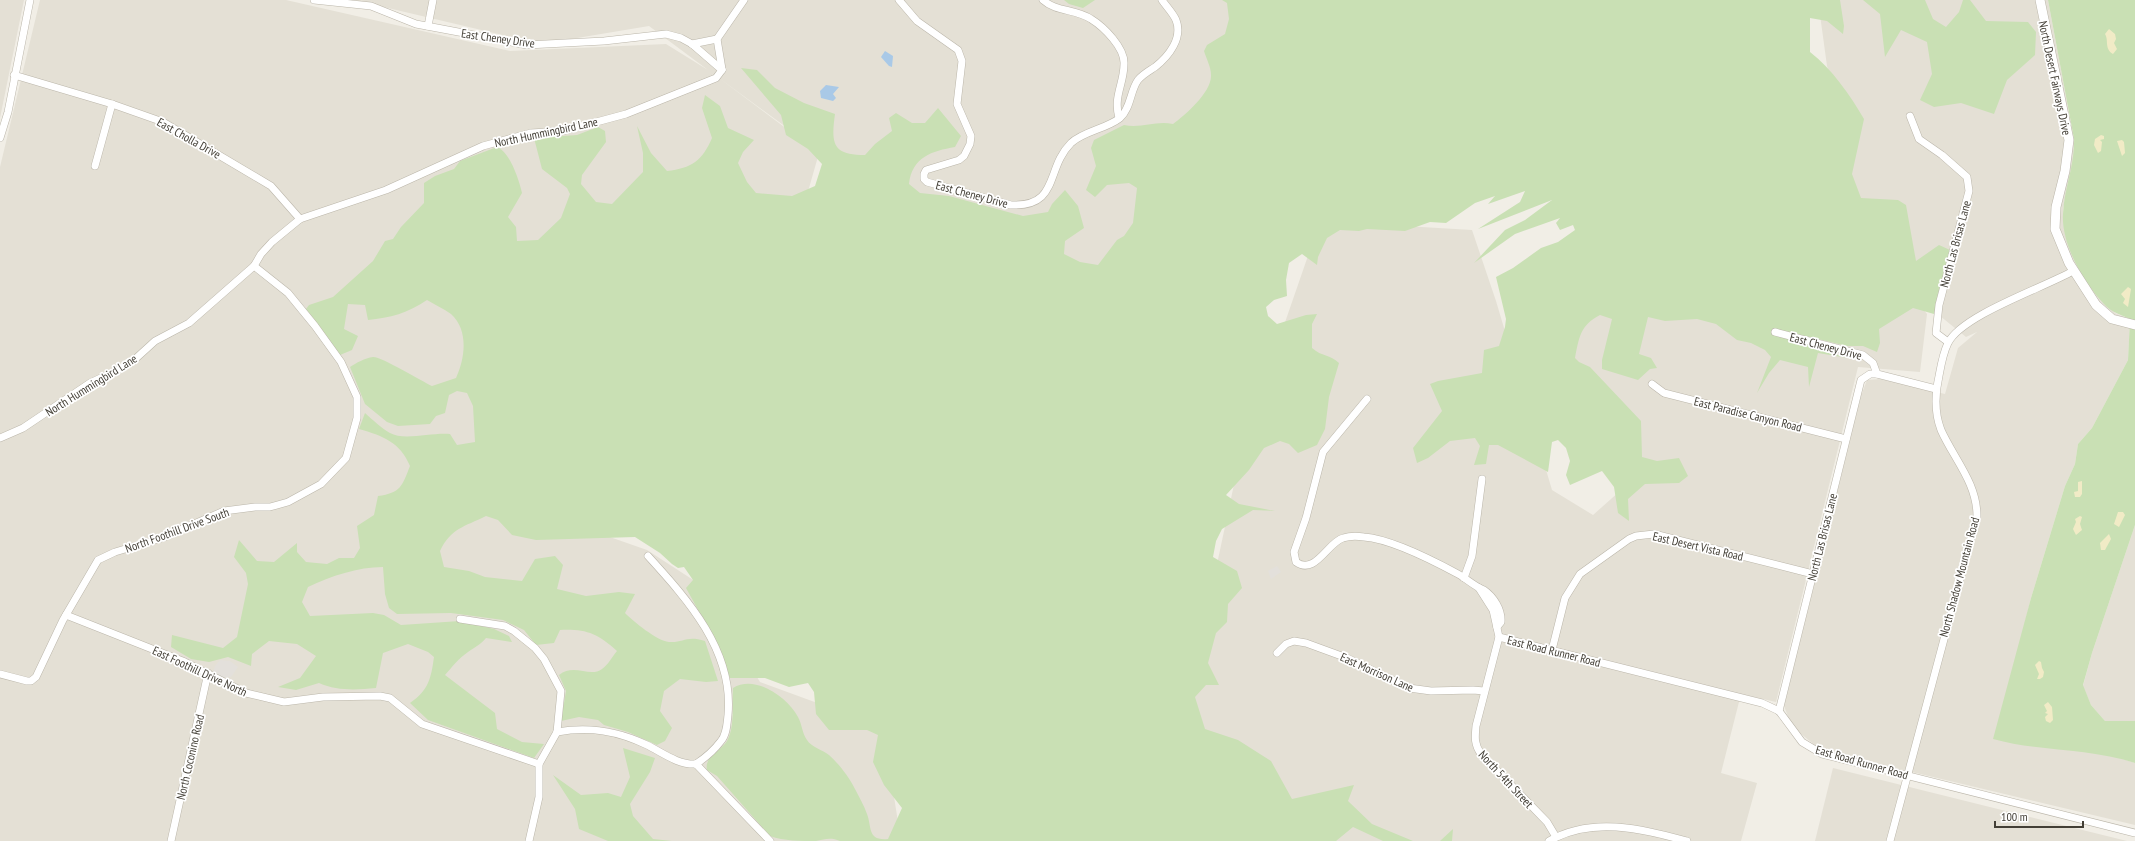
<svg xmlns="http://www.w3.org/2000/svg" width="2135" height="841" font-family="'PT Sans Narrow',sans-serif">
<style>
.residential{fill:#e4e0d5}
.industrial{fill:#e3e0db}
.green{fill:#c9e0b4}
.sand{fill:#f1ebc6}
.water{fill:#a9c9e7}
.lines{fill:none;stroke-linecap:round;stroke-linejoin:round}
.minor-casing{stroke:#bbb6aa;stroke-width:8}
.tertiary-casing{stroke:#bbb6aa;stroke-width:10}
.minor{stroke:#fff;stroke-width:7}
.tertiary{stroke:#fff;stroke-width:9}
.labels{text-anchor:middle;dominant-baseline:central;stroke-width:3.5;stroke-linejoin:round;paint-order:stroke}
.street-label{font-size:12px;fill:#433f36;stroke:#fff}
</style>
<rect width="100%" height="100%" fill="#f1eee6"/>
<g class="residential">
<path d="M 0,0 L 24,0 L 0,118 Z"/>
<path d="M 40,0 L 286,0 L 510,51 L 666,44 L 708,70 L 649,26 L 541,44 L 354,0 L 1248,0 L 1237,82 L 1102,278 L 842,168 L 719,78 L 819,153 L 805,202 L 473,326 L 504,500 L 647,550 L 701,585 L 760,682 L 883,727 L 901,841 L 0,841 L 0,167 Z"/>
<path d="M 1818,0 L 2048,0 L 2074,139 L 2075,152 L 2063,209 L 2065,234 L 2077,264 L 2115,313 L 2130,319 L 2128,360 L 2092,428 L 2078,444 L 2075,464 L 2065,486 L 2031,598 L 2019,647 L 2068,749 L 2111,755 L 2135,763 L 2135,825 L 1832,753 L 1817,747 L 1800,733 L 1789,719 L 1784,706 L 1861,396 L 1867,380 L 1881,379 L 1945,394 L 1958,348 L 1977,332 L 1966,337 L 1908,290 L 1927,314 L 1920,372 L 1858,367 L 1776,702 L 1741,694 L 1721,773 L 1757,783 L 1741,841 L 1269,841 L 1185,714 L 1242,447 L 1320,221 L 1472,230 L 1496,301 L 1552,490 L 1593,515 L 1629,483 L 1566,355 L 1583,291 L 1856,206 L 1844,118 L 1827,66 Z"/>
<path d="M 2135,525 L 2135,721 L 2105,721 L 2091,705 L 2083,686 L 2092,653 Z"/>
<path d="M 1833,768 L 2127,841 L 1815,841 Z"/>
</g>
<g class="industrial">
<path d="M 1277,566 L 1281,572 L 1271,579 L 1268,571 Z"/>
<path d="M 220,660 L 230,661 L 238,667 L 231,677 L 221,678 L 213,673 L 215,666 Z"/>
</g>
<g class="green">
<path d="M 1064,0 L 1095,0 L 1083,8 L 1069,4 Z"/>
<path d="M 1222,0 L 1840,0 L 1844,26 L 1843,34 L 1827,21 L 1810,18 L 1810,52 C 1832,69 1850,95 1864,119 L 1852,174 L 1861,198 L 1898,200 L 1906,205 L 1916,261 L 1939,245 L 1950,250 L 1934,314 L 1913,308 L 1879,329 L 1880,343 L 1877,352 L 1863,346 L 1847,346 L 1776,329 L 1820,347 L 1820,350 L 1848,358 L 1818,353 L 1809,387 L 1808,367 L 1780,360 L 1769,373 L 1757,393 L 1771,357 L 1765,350 L 1751,343 L 1737,340 L 1716,324 L 1697,319 L 1665,321 L 1648,317 L 1639,354 L 1651,358 L 1657,368 L 1650,369 L 1638,380 L 1602,369 L 1602,360 L 1612,319 L 1600,315 C 1580,325 1579,338 1575,358 L 1579,362 L 1590,367 L 1641,421 L 1642,457 L 1657,461 L 1679,458 L 1688,476 L 1679,483 L 1645,484 L 1628,499 L 1629,521 L 1618,513 L 1614,487 L 1602,471 L 1570,485 L 1566,475 L 1570,461 L 1566,448 L 1558,440 L 1552,442 L 1548,472 L 1498,445 L 1489,445 L 1486,464 L 1474,465 L 1480,446 L 1475,438 L 1450,441 L 1428,458 L 1417,463 L 1413,448 L 1442,411 L 1430,384 L 1438,381 L 1482,373 L 1484,350 L 1499,346 L 1505,327 L 1506,319 L 1496,277 L 1513,268 L 1541,248 L 1558,242 L 1575,230 L 1573,225 L 1560,230 L 1556,223 L 1560,218 L 1515,234 L 1474,263 L 1505,230 L 1525,220 L 1552,200 L 1478,229 L 1520,202 L 1525,191 L 1488,204 L 1495,196 L 1475,203 L 1446,223 L 1430,222 L 1405,231 L 1367,229 L 1359,231 L 1340,230 L 1327,238 L 1318,257 L 1317,265 L 1302,254 L 1289,263 L 1286,280 L 1287,296 L 1274,300 L 1266,307 L 1268,316 L 1277,324 L 1306,315 L 1317,314 L 1312,324 L 1312,348 C 1322,357 1330,354 1339,363 L 1329,397 L 1325,429 L 1317,445 L 1298,453 L 1289,444 L 1280,441 L 1264,448 L 1249,470 L 1226,495 L 1239,504 L 1275,511 L 1253,510 L 1222,529 L 1216,541 L 1213,557 L 1237,571 L 1242,588 L 1228,604 L 1227,622 L 1216,633 L 1208,663 L 1219,685 L 1206,685 L 1195,697 L 1205,729 L 1238,740 L 1271,761 L 1292,799 L 1354,785 L 1348,801 L 1372,824 L 1413,841 L 1383,841 L 1353,827 L 1336,841 L 840,841 C 831,837 825,839 816,841 C 801,841 784,841 770,836 L 717,776 L 707,770 C 704,756 721,751 727,741 C 735,727 732,704 733,688 C 755,674 787,697 798,717 C 802,724 802,733 807,740 C 811,747 823,750 829,755 C 839,764 849,777 855,789 C 859,797 864,805 867,814 C 872,827 867,841 888,839 L 902,808 L 884,785 L 873,762 L 878,735 L 867,730 L 829,730 L 816,714 L 814,692 L 808,683 L 789,687 L 765,678 L 730,678 L 707,626 L 686,588 L 693,580 L 684,567 L 678,568 L 672,564 L 660,553 L 635,537 L 536,540 L 512,535 L 498,520 L 486,516 C 464,527 451,528 440,551 L 444,567 L 469,571 L 485,577 L 522,581 L 535,559 L 555,556 L 563,565 L 557,589 L 586,596 L 619,592 L 635,594 L 625,613 C 633,621 657,641 669,642 C 684,643 686,635 705,641 L 718,681 L 706,682 L 680,679 L 664,691 L 660,711 L 672,728 L 665,741 L 657,745 L 628,732 L 604,725 L 598,720 L 579,717 L 561,721 L 566,691 L 559,675 C 574,663 590,678 602,669 C 608,665 612,657 617,651 C 597,633 586,629 560,630 L 554,643 L 536,645 L 524,630 L 503,620 L 451,613 L 397,614 L 389,608 L 385,594 L 383,567 C 358,567 331,576 308,587 L 302,602 L 310,616 L 373,613 L 384,615 L 401,625 L 460,621 L 494,629 L 509,636 L 512,642 L 486,638 C 480,645 475,647 468,652 C 459,658 452,667 445,675 L 495,713 L 497,729 L 522,742 L 544,744 L 534,758 L 428,720 L 410,703 C 429,690 431,678 434,657 L 428,652 L 408,644 L 383,653 L 376,688 C 356,690 337,691 319,683 L 296,690 L 278,687 L 300,678 L 316,656 L 297,644 L 269,641 L 252,654 L 251,666 L 228,657 L 209,662 L 191,659 L 171,647 L 172,635 L 223,648 L 237,637 L 248,584 L 246,573 L 234,557 L 239,540 L 257,561 L 274,562 L 297,543 L 297,552 L 306,562 L 327,564 L 339,558 L 354,558 L 360,548 L 357,526 L 374,515 L 378,496 C 401,493 402,486 410,466 C 400,442 383,436 359,429 L 365,413 C 373,420 381,428 390,433 C 404,441 433,432 450,434 L 457,445 L 475,442 L 473,406 L 467,393 L 457,391 L 449,395 L 445,413 L 436,416 L 430,424 L 398,426 L 387,422 L 365,404 L 350,367 C 356,363 365,358 373,357 C 380,356 422,381 432,386 L 456,378 C 465,359 469,330 451,314 C 444,309 434,304 427,300 C 408,313 390,318 368,320 L 365,305 L 348,304 L 344,329 L 358,336 L 352,350 L 340,355 L 306,309 L 309,305 L 333,297 L 373,261 L 385,241 L 393,239 L 401,227 L 424,203 L 424,183 L 435,176 L 454,169 L 460,161 L 497,147 C 510,152 519,180 522,193 L 508,217 L 516,227 L 517,241 L 538,240 L 561,218 L 570,194 L 567,188 L 542,169 L 534,138 L 577,135 L 598,127 L 605,131 L 606,142 L 582,175 L 581,184 L 596,202 L 612,204 L 643,172 L 643,153 L 637,126 L 651,153 L 667,171 C 692,168 702,161 712,138 L 702,108 L 705,95 L 720,106 L 728,128 L 754,140 L 743,152 L 738,163 L 747,182 L 756,193 L 792,196 L 815,186 L 822,164 L 808,149 L 786,135 L 781,115 L 741,68 L 757,70 L 775,88 L 804,103 L 835,114 C 831,143 832,155 865,155 L 875,144 L 892,131 L 889,118 L 896,113 L 912,123 L 925,123 L 938,108 L 961,136 L 955,147 C 932,151 912,157 909,184 L 920,193 L 949,196 L 1023,216 L 1048,212 L 1052,204 L 1065,190 L 1078,206 L 1084,228 L 1065,241 L 1064,254 L 1080,262 L 1098,265 L 1117,240 L 1124,236 L 1133,223 L 1137,188 L 1129,183 L 1107,185 L 1095,197 L 1086,190 L 1096,166 L 1091,148 L 1094,140 L 1124,125 C 1141,129 1156,120 1173,124 C 1185,115 1212,92 1211,75 C 1211,67 1206,58 1204,51 L 1207,45 L 1225,34 L 1229,19 L 1227,3 Z"/>
<path d="M 1863,0 L 1925,0 L 1933,19 L 1946,27 L 1959,12 L 1963,0 L 1970,0 L 1986,21 L 2028,22 L 2036,32 L 2035,55 L 2007,80 L 1994,114 L 1961,103 L 1934,107 L 1920,100 L 1932,74 L 1927,42 L 1901,30 L 1885,57 L 1880,14 Z"/>
<path d="M 2048,0 L 2135,0 L 2135,525 L 2092,653 L 2083,685 L 2091,705 L 2105,721 L 2135,721 L 2135,763 C 2089,748 2040,752 1993,739 L 2031,598 L 2065,486 L 2075,464 L 2078,444 L 2092,428 L 2128,360 L 2130,319 C 2121,315 2111,312 2104,304 C 2084,283 2061,244 2063,214 C 2064,189 2075,165 2074,139 Z"/>
<path d="M 623,748 L 655,758 L 650,772 L 630,804 L 633,816 L 653,839 L 672,841 L 608,841 L 579,829 L 575,809 L 553,775 L 581,795 L 608,793 L 621,797 L 630,777 Z"/>
<path d="M 1453,829 L 1452,841 L 1440,841 Z"/>
</g>
<g class="sand">
<path d="M 2109,29 L 2115,34 L 2116,39 L 2114,43 L 2117,49 L 2113,54 C 2104,49 2109,40 2105,34 Z"/>
<path d="M 2101,135 L 2104,136 L 2104,139 L 2100,140 L 2102,142 L 2101,151 L 2098,153 L 2094,145 L 2095,139 Z"/>
<path d="M 2122,140 L 2124,142 L 2125,153 L 2122,156 L 2117,141 Z"/>
<path d="M 2128,287 L 2131,289 L 2128,307 L 2123,303 L 2125,299 L 2121,294 Z"/>
<path d="M 2082,481 L 2082,494 L 2080,497 L 2075,497 L 2074,492 L 2078,491 L 2078,482 Z"/>
<path d="M 2118,512 L 2123,512 L 2125,515 L 2119,527 L 2114,524 Z"/>
<path d="M 2080,516 L 2082,517 L 2080,524 L 2082,530 L 2076,535 L 2073,529 L 2076,522 L 2075,519 Z"/>
<path d="M 2109,534 L 2111,539 L 2105,550 L 2101,550 L 2100,543 Z"/>
<path d="M 2039,661 L 2041,662 L 2042,668 L 2044,672 L 2043,677 L 2040,679 L 2037,679 L 2039,674 L 2035,665 Z"/>
<path d="M 2048,702 L 2052,707 L 2053,720 L 2050,723 L 2046,721 L 2045,717 L 2048,714 L 2045,713 L 2047,711 L 2044,705 Z"/>
</g>
<g class="water">
<path d="M 885,51 L 893,56 L 892,67 L 889,66 L 881,57 Z"/>
<path d="M 826,85 L 839,87 L 833,94 L 836,98 L 833,101 L 821,98 L 820,91 Z"/>
</g>
<g class="lines">
<g class="minor-casing">
<g id="minor">
<path d="M 314,0 L 371,6 L 416,24 L 527,45 L 604,41 L 666,34 L 681,38 L 692,44 L 722,70"/>
<path d="M 899,0 L 917,21 L 958,50 L 962,61 L 957,104 L 971,136 L 970,144 L 964,156 L 959,160 L 926,170 L 924,174 L 924,179 L 927,182 L 1011,205 C 1060,207 1045,169 1071,143 C 1084,131 1106,129 1120,118 C 1131,108 1130,91 1138,80 C 1143,74 1149,71 1155,67 C 1169,56 1183,38 1176,20 C 1173,13 1166,6 1162,0"/>
<path d="M 1043,0 C 1056,12 1076,9 1091,19 C 1104,27 1125,48 1124,64 C 1124,84 1113,96 1119,118"/>
<path d="M 428,26 L 433,0"/>
<path d="M 692,44 L 717,39"/>
<path d="M 722,69 L 717,39 L 744,0"/>
<path d="M 14,75 L 112,104 L 163,122 L 271,186 L 300,219"/>
<path d="M 1910,116 L 1919,139 L 1942,155 L 1967,177 L 1969,191 L 1939,305 L 1936,333 L 1948,342"/>
<path d="M 0,138 L 8,112 L 30,0"/>
<path d="M 95,166 L 112,104"/>
<path d="M 1775,332 L 1863,355 L 1873,363 L 1877,374"/>
<path d="M 1652,384 L 1664,393 L 1846,439"/>
<path d="M 1367,399 L 1323,452 L 1306,518 L 1294,552 L 1296,562 C 1315,576 1328,542 1343,538 C 1349,536 1358,536 1364,537 C 1391,539 1434,561 1458,574 C 1467,579 1475,587 1484,590 C 1494,597 1502,610 1501,622 L 1497,627"/>
<path d="M 0,438 L 23,428 L 90,383 L 122,368 L 133,361 L 155,341 L 189,323 L 254,266 L 261,254 L 272,242 L 300,219 L 386,190 L 483,146 L 531,133 L 563,131 L 626,114 L 716,78 L 722,70"/>
<path d="M 648,556 C 688,600 734,651 728,715 C 727,723 727,734 721,741 C 715,749 705,758 696,764"/>
<path d="M 1464,578 L 1472,556 L 1482,479"/>
<path d="M 1479,588 L 1493,610 L 1499,637 L 1476,726 C 1475,737 1474,744 1481,754 L 1547,822 L 1556,837"/>
<path d="M 66,615 L 185,662 L 246,693 L 284,702 L 323,697 L 380,696 L 390,698 L 422,724 L 539,764"/>
<path d="M 460,619 L 505,626 L 514,631 L 535,648 L 544,659 L 561,691 L 557,732 L 539,764 L 539,797 L 529,841"/>
<path d="M 1499,637 L 1762,703 L 1779,711 L 1802,742 L 1822,754 L 2135,833"/>
<path d="M 1552,650 L 1565,598 L 1580,574 L 1629,539 L 1636,536 L 1654,534 L 1813,574"/>
<path d="M 1277,653 L 1286,644 L 1294,641 L 1306,643 L 1347,658 L 1409,688 L 1431,691 L 1473,690 L 1484,691"/>
<path d="M 0,674 L 27,681 L 31,681 L 36,677 L 63,620 L 98,560 L 115,552 L 162,538 L 224,511 L 255,507 L 270,507 L 288,502 L 321,484 L 346,458 L 357,418 L 357,397 L 341,362 L 315,326 L 288,293 L 254,266"/>
<path d="M 1779,711 L 1861,380 L 1870,374 L 1877,374 L 1936,389"/>
<path d="M 557,732 C 590,726 618,731 647,745 C 663,753 678,765 696,764"/>
<path d="M 696,764 L 770,841"/>
<path d="M 171,841 L 208,673"/>
<path d="M 1549,841 C 1593,816 1641,829 1687,841"/>
<path d="M 1890,841 L 1977,516 C 1977,483 1954,459 1941,430 C 1934,412 1935,394 1939,376 C 1941,365 1943,353 1948,343 C 1962,315 2043,288 2073,271"/>
</g>
</g>
<g class="tertiary-casing">
<path id="tertiary" d="M 2040,0 L 2069,140 L 2065,171 L 2056,207 L 2055,229 L 2069,263 L 2096,305 L 2112,319 L 2135,325"/>
</g>
<use href="#minor" class="minor"/>
<use href="#tertiary" class="tertiary"/>
</g>
<g class="labels">
<g class="street-label">
<text transform="translate(498 38) rotate(8)">East Cheney Drive</text>
<text transform="translate(2055 78) rotate(78)">North Desert Fairways Drive</text>
<text transform="translate(546 132) rotate(-12)">North Hummingbird Lane</text>
<text transform="translate(189 138) rotate(29)">East Cholla Drive</text>
<text transform="translate(972 194) rotate(15)">East Cheney Drive</text>
<text transform="translate(1955 244) rotate(-75)">North Las Brisas Lane</text>
<text transform="translate(1826 346) rotate(15)">East Cheney Drive</text>
<text transform="translate(91 385) rotate(-32)">North Hummingbird Lane</text>
<text transform="translate(1748 414) rotate(14)">East Paradise Canyon Road</text>
<text transform="translate(177 530) rotate(-20)">North Foothill Drive South</text>
<text transform="translate(1822 537) rotate(-76)">North Las Brisas Lane</text>
<text transform="translate(1698 546) rotate(13)">East Desert Vista Road</text>
<text transform="translate(1959 577) rotate(-75)">North Shadow Mountain Road</text>
<text transform="translate(1554 651) rotate(14)">East Road Runner Road</text>
<text transform="translate(200 671) rotate(25)">East Foothill Drive North</text>
<text transform="translate(1377 672) rotate(24)">East Morrison Lane</text>
<text transform="translate(190 757) rotate(-77)">North Coconino Road</text>
<text transform="translate(1862 762) rotate(16)">East Road Runner Road</text>
<text transform="translate(1506 779) rotate(47)">North 54th Street</text>
</g>
</g>
<path d="M1995 821v6h88v-6" fill="none" stroke="#433f36" stroke-width="2"/>
<text x="2001" y="821" font-size="12" fill="#433f36" stroke="#ffffff" stroke-width="3" paint-order="stroke">100 m</text>
</svg>
